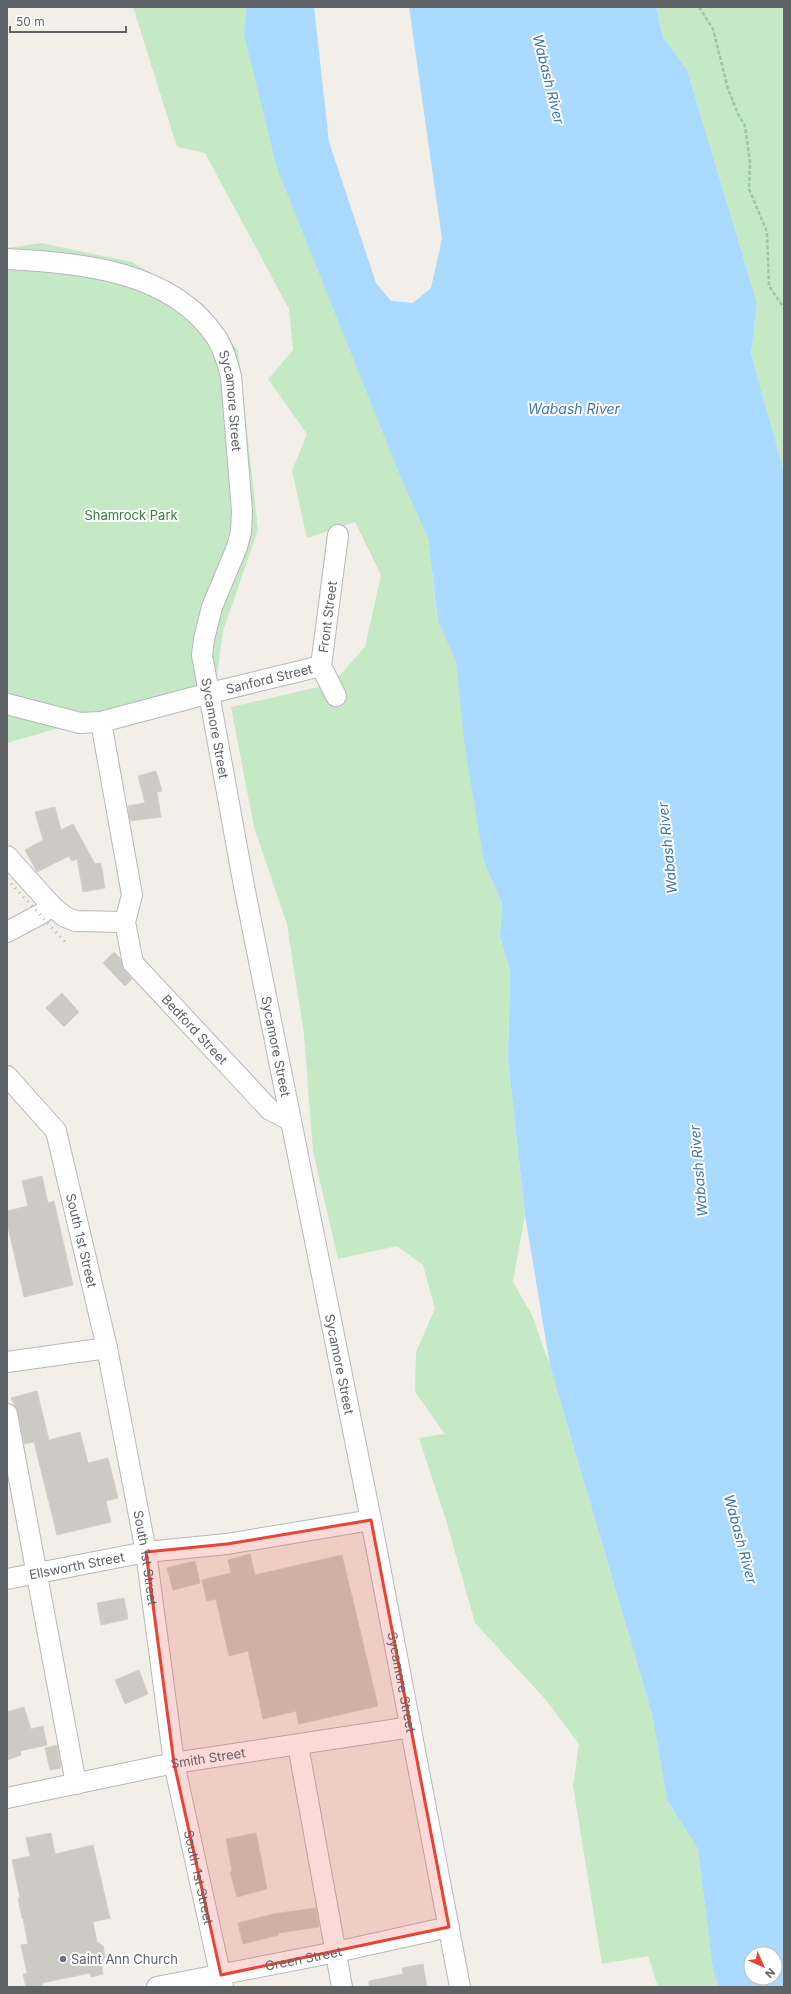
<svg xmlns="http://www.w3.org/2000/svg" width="791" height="1994" font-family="Inter,sans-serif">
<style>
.green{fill:#c5e8c5}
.water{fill:#aadaff;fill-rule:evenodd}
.building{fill:#cccac5;stroke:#d6d1c6}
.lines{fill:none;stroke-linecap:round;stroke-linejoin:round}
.minor-casing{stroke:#b5b8bc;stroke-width:22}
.path{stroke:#9cc7a9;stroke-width:2.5;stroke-dasharray:4 2;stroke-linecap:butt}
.minor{stroke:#fff;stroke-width:20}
.rail{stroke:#b6b7b8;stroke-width:3;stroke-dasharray:1 5;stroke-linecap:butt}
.marked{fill:#ea4335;fill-opacity:0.2;stroke:#ea4335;stroke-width:3;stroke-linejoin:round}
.worship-dot{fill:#6b7280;stroke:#fff;stroke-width:1.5}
.labels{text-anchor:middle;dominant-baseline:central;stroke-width:4;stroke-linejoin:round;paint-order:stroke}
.street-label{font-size:13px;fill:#5f6368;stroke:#fff}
.park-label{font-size:13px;fill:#348238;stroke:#fff}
.worship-label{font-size:13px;fill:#5b616d;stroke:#fff;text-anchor:start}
.water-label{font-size:14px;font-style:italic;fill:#4174aa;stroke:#fff}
</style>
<rect width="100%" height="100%" fill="#f1efe8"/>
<g class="green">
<path d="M 133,7 L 246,7 L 244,34 L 428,538 L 437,617 L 456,662 L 484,862 L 502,903 L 500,937 L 510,970 L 508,1060 L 525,1215 L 513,1282 L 532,1315 L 550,1366 L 652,1714 L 667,1800 L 698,1849 L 713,1971 L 719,1987 L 658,1987 L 648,1956 L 602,1964 L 573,1786 L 579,1744 L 546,1700 L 475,1623 L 446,1520 L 419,1438 L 445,1434 L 415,1392 L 416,1352 L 435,1309 L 423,1265 L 397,1246 L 338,1259 L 313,1151 L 304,1035 L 287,924 L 254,827 L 231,707 L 332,684 L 365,647 L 381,575 L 355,522 L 307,538 L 292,471 L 307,434 L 268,379 L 293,350 L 289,309 L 205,153 L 177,147 Z"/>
<path d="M 656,7 L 784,7 L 784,472 L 751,354 L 757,303 L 687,70 L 663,37 Z"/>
<path d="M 41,243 L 132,262 L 203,304 L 238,351 L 258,530 L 223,631 L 216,682 L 7,743 L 7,248 Z"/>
</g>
<path class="water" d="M 246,7 L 314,7 L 329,142 L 376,283 L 391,301 L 413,303 L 431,288 L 442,239 L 409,7 L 656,7 L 663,37 L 687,70 L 757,303 L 751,354 L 784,472 L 784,1987 L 719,1987 L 713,1971 L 698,1849 L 667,1800 L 652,1714 L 550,1366 L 525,1215 L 508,1060 L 510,970 L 500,937 L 502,903 L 484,862 L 465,748 L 456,662 L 438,621 L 428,538 L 399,473 L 277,168 L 244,34 ZM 751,1954 L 775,1954 L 775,1978 L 751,1978 Z"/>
<g class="building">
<path d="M 156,771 L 162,791 L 157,792 L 161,817 L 130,821 L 128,806 L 145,803 L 138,776 Z"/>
<path d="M 55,807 L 61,830 L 73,824 L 95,864 L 101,863 L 105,888 L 83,892 L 77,859 L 72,861 L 69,856 L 37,872 L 25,850 L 43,840 L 35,812 Z"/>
<path d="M 114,952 L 121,959 L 124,970 L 132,979 L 125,986 L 103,963 Z"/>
<path d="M 62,993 L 79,1012 L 64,1027 L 46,1008 Z"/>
<path d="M 42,1176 L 48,1203 L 54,1201 L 73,1285 L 24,1297 L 7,1223 L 7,1211 L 28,1206 L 22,1181 Z"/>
<path d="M 37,1391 L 49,1440 L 80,1432 L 88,1463 L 108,1458 L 118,1498 L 106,1501 L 111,1522 L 57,1535 L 34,1442 L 24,1444 L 18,1412 L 11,1398 Z"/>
<path d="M 250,1554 L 255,1575 L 342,1555 L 378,1706 L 299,1724 L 296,1711 L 263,1719 L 248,1651 L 229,1656 L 216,1599 L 207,1601 L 202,1580 L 231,1573 L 228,1560 Z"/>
<path d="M 195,1561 L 200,1583 L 173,1590 L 167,1568 Z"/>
<path d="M 124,1598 L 128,1619 L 101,1625 L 97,1603 Z"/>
<path d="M 139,1670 L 148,1694 L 125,1704 L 115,1680 Z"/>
<path d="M 24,1707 L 31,1729 L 43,1726 L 47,1745 L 20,1751 L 21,1755 L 7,1760 L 7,1712 Z"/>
<path d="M 57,1745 L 61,1768 L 50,1770 L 45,1748 Z"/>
<path d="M 51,1833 L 55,1854 L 93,1845 L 110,1918 L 93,1922 L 97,1942 L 103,1946 L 105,1957 L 101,1962 L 103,1974 L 91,1977 L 90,1973 L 42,1983 L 43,1987 L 26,1987 L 23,1974 L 27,1973 L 21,1945 L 28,1944 L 23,1918 L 22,1918 L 18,1898 L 20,1898 L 12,1860 L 30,1856 L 26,1838 Z"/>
<path d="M 256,1833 L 267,1889 L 237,1897 L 230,1872 L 232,1871 L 226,1839 Z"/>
<path d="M 316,1908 L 319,1927 L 278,1933 L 279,1935 L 243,1944 L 238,1923 L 273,1914 Z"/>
<path d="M 423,1964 L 427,1987 L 369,1987 L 369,1981 L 403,1974 L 402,1968 Z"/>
</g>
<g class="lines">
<g class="minor-casing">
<g id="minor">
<path id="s1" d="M 7,259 C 80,263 171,270 216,337 C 224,348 227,363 231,376 L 242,511 L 241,532 L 237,547 L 212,607 L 204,639 L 202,655 L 244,886 L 371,1520 L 460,1987"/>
<path id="s2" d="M 336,696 L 321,666 L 338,535"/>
<path id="s3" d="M 7,704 L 80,723 L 101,722 L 210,693 L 321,666"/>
<path id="s4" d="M 101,722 L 132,895 L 125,922 L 133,963 L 270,1110 L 290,1120"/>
<path d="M 7,856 L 52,906"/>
<path d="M 7,932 L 41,914 L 52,906 L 65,917 L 76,921 L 125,922"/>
<path id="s5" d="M 7,1076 L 56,1131 L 107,1348 L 146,1552 L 174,1763 L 223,1987"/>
<path d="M 7,1362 L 107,1348"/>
<path d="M 7,1414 L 76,1784"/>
<path id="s6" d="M 7,1579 L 146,1552 L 227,1544 L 371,1520"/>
<path d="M 298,1745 L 342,1987"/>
<path id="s7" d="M 7,1798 L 174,1763 L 411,1727"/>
<path id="s8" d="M 157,1987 L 336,1952 L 449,1927"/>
</g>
</g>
<path class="path" d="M 699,7 L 713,29 L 728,89 L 738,114 L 745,126 L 750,162 L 749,189 L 767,232 L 769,286 L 784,308"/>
<use href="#minor" class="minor"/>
<path class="rail" d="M 7,879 L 66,943"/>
</g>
<path class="marked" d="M 371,1520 L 449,1927 L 221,1975 L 174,1763 L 146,1552 L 227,1544 Z"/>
<circle class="worship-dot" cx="63" cy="1959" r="4"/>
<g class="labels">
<g class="street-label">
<text stroke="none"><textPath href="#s1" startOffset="298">Sycamore Street</textPath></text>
<text stroke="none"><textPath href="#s2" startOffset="83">Front Street</textPath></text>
<text stroke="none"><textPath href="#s3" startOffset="270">Sanford Street</textPath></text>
<text stroke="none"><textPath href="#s1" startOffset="634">Sycamore Street</textPath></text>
<text stroke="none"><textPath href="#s4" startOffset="336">Bedford Street</textPath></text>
<text stroke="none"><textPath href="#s1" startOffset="958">Sycamore Street</textPath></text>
<text stroke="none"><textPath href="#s5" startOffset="186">South 1st Street</textPath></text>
<text stroke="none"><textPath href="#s1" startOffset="1282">Sycamore Street</textPath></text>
<text stroke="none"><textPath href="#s5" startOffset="510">South 1st Street</textPath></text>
<text stroke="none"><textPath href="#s6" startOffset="71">Ellsworth Street</textPath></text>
<text stroke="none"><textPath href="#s1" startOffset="1606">Sycamore Street</textPath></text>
<text stroke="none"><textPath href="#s7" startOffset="205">Smith Street</textPath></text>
<text stroke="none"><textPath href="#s5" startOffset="834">South 1st Street</textPath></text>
<text stroke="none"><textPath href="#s8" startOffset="149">Green Street</textPath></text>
</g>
<g class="park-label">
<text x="131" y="515">Shamrock Park</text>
</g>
<g class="worship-label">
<text x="71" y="1959">Saint Ann Church</text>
</g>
<g class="water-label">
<text transform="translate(549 79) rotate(76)">Wabash River</text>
<text x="574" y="408">Wabash River</text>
<text transform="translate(667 848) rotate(-96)">Wabash River</text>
<text transform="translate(698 1171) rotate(-95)">Wabash River</text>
<text transform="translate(741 1539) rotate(75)">Wabash River</text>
</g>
</g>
<rect width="791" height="1994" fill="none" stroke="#5f6368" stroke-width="16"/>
<g transform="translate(763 1966) rotate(135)"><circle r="19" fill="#ffffff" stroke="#bfc1c3"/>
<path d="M0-3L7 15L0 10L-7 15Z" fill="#ea4335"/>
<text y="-6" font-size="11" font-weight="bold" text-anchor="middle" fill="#5f6368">N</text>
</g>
<path d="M10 26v6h116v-6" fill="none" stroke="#5f6368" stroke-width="2"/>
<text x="16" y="26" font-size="12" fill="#5f6368" stroke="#ffffff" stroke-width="3" paint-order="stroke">50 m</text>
</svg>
